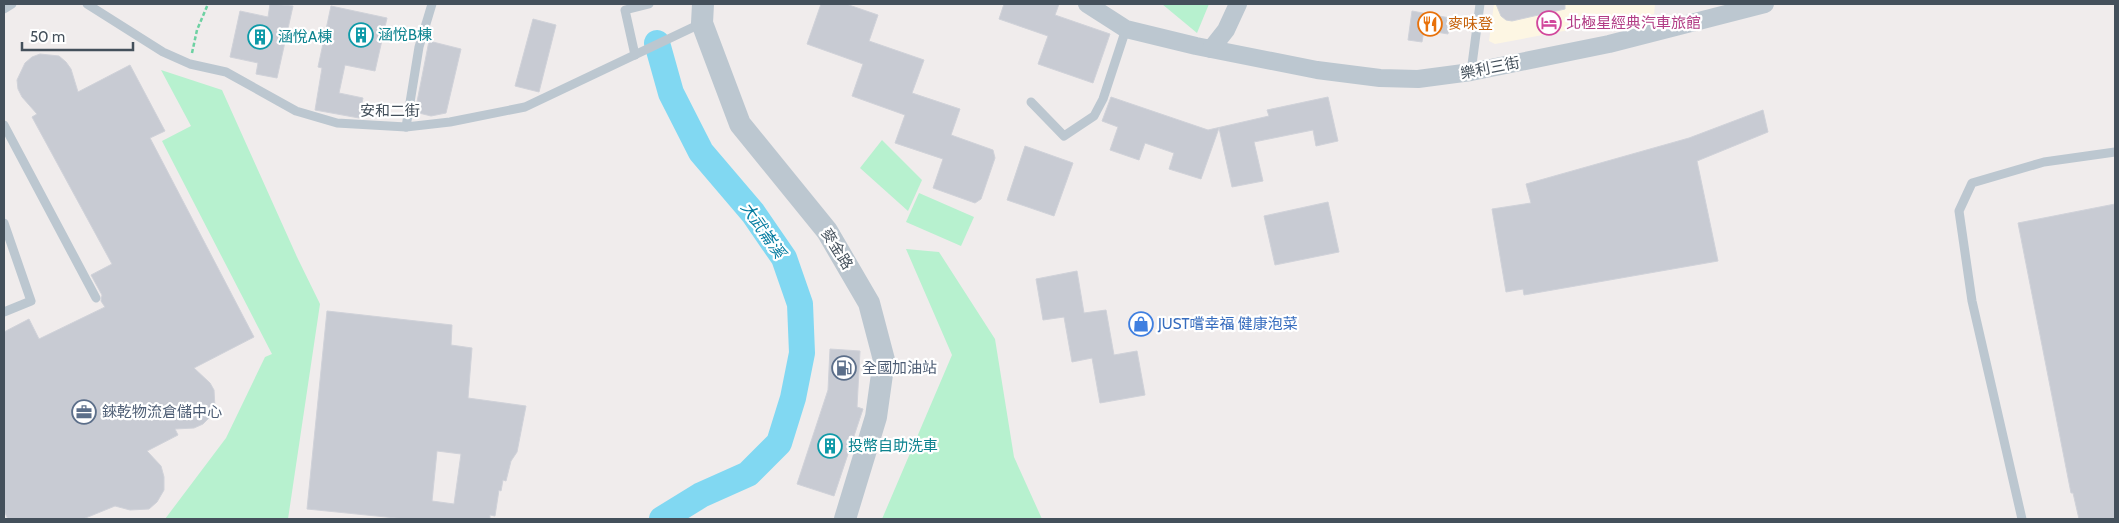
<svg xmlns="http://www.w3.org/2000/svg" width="2119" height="523" font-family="Cabin,'Noto Sans TC',sans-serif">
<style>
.commercial{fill:#fdf6e3}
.green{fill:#b7f1cf}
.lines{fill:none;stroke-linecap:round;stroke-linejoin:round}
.river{stroke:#81d8f2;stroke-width:26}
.building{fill:#c8cbd3;stroke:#d0d2d9;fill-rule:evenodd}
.path{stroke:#6dd1a2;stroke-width:2.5;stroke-dasharray:4 2.5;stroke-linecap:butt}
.service{stroke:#bcc7d0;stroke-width:9}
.minor{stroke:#bcc7d0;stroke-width:18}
.tertiary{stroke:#bcc7d0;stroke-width:22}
.labels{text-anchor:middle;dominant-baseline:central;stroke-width:4.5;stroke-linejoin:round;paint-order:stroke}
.hotel-label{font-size:15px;fill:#b23c85;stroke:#fff;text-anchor:start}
.food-label{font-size:15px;fill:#c56008;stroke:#fff;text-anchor:start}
.culture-label{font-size:15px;fill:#0d838f;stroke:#fff;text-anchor:start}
.street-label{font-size:15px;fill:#44505b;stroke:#fff}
.shop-label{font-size:15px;fill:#366cbe;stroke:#fff;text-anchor:start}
.service-label{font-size:15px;fill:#4e5e75;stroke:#fff;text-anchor:start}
.water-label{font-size:16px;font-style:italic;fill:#047ca0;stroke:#fff}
</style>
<rect width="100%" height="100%" fill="#f0ecec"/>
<path class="commercial" d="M 1494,4 L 1655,4 L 1654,14 L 1495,44 L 1489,41 Z"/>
<g class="green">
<path d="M 1162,4 L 1209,4 L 1197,33 Z"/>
<path d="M 161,70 L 222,90 L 297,257 L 320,304 L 288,519 L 165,519 L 226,438 L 265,357 L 272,354 L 162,141 L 191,126 Z"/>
<path d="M 882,140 L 922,180 L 908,211 L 860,168 Z"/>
<path d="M 919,193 L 974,217 L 961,246 L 906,222 Z"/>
<path d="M 906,249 L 939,252 L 995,339 L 1014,457 L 1042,519 L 882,519 L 952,355 Z"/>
</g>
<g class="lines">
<path class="river" d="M 657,43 L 671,93 L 701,152 L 753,213 L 784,258 L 800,304 L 802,353 L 793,398 L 779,443 L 748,474 L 701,495 L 662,519"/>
</g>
<g class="building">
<path d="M 270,4 L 293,6 L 277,78 L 256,74 L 258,63 L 230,57 L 240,11 L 268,17 Z"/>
<path d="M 821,4 L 846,4 L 878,15 L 869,41 L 924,60 L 912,93 L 960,109 L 951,135 L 993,150 L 995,158 L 981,199 L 975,203 L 933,188 L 943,159 L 895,143 L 905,115 L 852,96 L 863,64 L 807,44 Z"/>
<path d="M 1004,4 L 1059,4 L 1055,15 L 1110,34 L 1093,83 L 1038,64 L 1048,36 L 999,19 Z"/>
<path d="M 1496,4 L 1565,4 L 1565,9 L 1512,21 L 1506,20 L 1501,16 Z"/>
<path d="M 331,6 L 387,18 L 375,71 L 345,65 L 339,93 L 363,98 L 359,118 L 315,110 L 322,68 L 318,67 Z"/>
<path d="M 1412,11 L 1450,18 L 1448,34 L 1424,30 L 1422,42 L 1408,40 Z"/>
<path d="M 533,19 L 556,25 L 539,92 L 515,86 Z"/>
<path d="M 429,41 L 461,49 L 446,113 L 431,116 L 415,112 Z"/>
<path d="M 40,54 L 59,56 L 66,62 L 71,69 L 78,92 L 130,65 L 165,131 L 150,138 L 254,337 L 194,368 L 210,383 L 214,390 L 215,408 L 210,417 L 203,424 L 194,428 L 175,429 L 178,435 L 147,451 L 161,466 L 164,477 L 164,490 L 157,502 L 149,509 L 130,510 L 115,506 L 83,519 L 8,519 L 4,511 L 4,332 L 29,319 L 39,339 L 105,307 L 101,301 L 102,295 L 91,275 L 112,264 L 32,117 L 37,114 L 22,97 L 18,89 L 17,80 L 25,63 L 32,57 Z"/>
<path d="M 1111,97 L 1208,130 L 1269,116 L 1267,110 L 1328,97 L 1338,141 L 1316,146 L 1313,130 L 1254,142 L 1263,181 L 1232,187 L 1219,128 L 1201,179 L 1169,169 L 1174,153 L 1145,143 L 1139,160 L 1110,150 L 1118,127 L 1102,121 Z"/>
<path d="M 1763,110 L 1768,132 L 1697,161 L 1718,261 L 1524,295 L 1523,289 L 1506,292 L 1492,209 L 1531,203 L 1526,184 L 1689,138 Z"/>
<path d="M 1025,146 L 1073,163 L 1054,216 L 1007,200 Z"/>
<path d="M 1328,202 L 1339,252 L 1275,265 L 1264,216 Z"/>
<path d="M 2115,204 L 2115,519 L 2079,519 L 2073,493 L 2071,493 L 2018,223 Z"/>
<path d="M 1077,271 L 1084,313 L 1106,310 L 1114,355 L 1137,351 L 1145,395 L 1100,403 L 1092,358 L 1072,362 L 1064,317 L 1043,320 L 1036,279 Z"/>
<path d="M 327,311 L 452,325 L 451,345 L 472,348 L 468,398 L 526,406 L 517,452 L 511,461 L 506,481 L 503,480 L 501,491 L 499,490 L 495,516 L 490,515 L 490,519 L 406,519 L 307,509 ZM 437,451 L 461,454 L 454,504 L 432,501 Z"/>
<path d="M 830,349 L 860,351 L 857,407 L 863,409 L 834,496 L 797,484 L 828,390 Z"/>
</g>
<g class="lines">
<path class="path" d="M 192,53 L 197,30 L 208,4"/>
<g class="service">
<path d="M 87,4 L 163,52 L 190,64 L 226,72 L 296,111 L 337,123 L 406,127 L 450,122 L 525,107 L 702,23"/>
<path d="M 4,9 L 12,4"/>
<path d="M 635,55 L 625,10 L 649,4"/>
<path d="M 1471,72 L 1480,4"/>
<path d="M 1031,102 L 1064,136 L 1094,116 L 1103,99 L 1126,29"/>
<path d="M 4,125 L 96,298"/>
<path d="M 406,127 L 419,47 L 432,4"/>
<path d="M 4,223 L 31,301 L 4,312"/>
<path d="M 2022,519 L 1972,301 L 1959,211 L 1972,183 L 2044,162 L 2115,152"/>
</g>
<g class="minor">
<path d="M 1087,4 L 1126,29 L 1196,46 L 1317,70 L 1380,78 L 1418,79 L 1471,72 L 1609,44 L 1765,4"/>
<path d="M 1211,49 L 1226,30 L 1238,4"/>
</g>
<path class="tertiary" d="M 703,4 L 702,23 L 740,124 L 827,231 L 869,303 L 884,360 L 876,417 L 845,519"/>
</g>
<defs>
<g id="hotel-ring" transform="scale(1.25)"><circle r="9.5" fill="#fff" stroke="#d1479c" stroke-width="1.5"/><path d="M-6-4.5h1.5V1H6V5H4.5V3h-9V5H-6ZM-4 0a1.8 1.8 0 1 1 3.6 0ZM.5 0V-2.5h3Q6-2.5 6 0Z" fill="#d1479c"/></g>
<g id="restaurant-ring" transform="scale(1.25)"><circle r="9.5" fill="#fff" stroke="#e8710a" stroke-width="1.5"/><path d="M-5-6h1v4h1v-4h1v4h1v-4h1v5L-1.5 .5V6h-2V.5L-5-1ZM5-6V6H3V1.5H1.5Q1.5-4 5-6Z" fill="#e8710a"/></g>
<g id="building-ring" transform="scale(1.25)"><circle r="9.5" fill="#fff" stroke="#0f9aa8" stroke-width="1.5"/><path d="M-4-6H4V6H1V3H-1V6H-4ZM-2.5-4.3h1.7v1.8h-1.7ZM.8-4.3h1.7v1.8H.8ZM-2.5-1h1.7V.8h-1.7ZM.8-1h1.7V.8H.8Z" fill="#0f9aa8"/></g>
<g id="shop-ring" transform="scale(1.25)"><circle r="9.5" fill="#fff" stroke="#3f7fe0" stroke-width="1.5"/><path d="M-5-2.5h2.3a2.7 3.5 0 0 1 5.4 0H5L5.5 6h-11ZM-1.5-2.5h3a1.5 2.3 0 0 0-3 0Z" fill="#3f7fe0"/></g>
<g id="fuel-ring" transform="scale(1.25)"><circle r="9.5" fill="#fff" stroke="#5c6f8a" stroke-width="1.5"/><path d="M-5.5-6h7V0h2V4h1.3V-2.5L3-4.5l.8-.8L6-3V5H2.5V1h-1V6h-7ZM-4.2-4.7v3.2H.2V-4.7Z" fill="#5c6f8a"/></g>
<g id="office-ring" transform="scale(1.25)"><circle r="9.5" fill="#fff" stroke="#5c6f8a" stroke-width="1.5"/><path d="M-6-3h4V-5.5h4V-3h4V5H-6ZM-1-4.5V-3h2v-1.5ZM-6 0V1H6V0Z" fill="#5c6f8a"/></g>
</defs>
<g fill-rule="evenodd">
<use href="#hotel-ring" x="1549" y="23"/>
<use href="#restaurant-ring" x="1430" y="24"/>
<use href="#building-ring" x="361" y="35"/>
<use href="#building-ring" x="260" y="37"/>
<use href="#shop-ring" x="1141" y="324"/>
<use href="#fuel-ring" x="844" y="368"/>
<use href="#office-ring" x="84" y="412"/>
<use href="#building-ring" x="830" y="446"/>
</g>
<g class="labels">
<g class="hotel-label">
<text x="1566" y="23">北極星經典汽車旅館</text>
</g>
<g class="food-label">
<text x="1448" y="24">麥味登</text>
</g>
<g class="culture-label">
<text x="378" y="35">涵悅B棟</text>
<text x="278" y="37">涵悅A棟</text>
<text x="848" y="446">投幣自助洗車</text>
</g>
<g class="street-label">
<text transform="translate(1490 68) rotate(-11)">樂利三街</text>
<text x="390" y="111">安和二街</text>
<text transform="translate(837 249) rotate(58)">麥金路</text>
</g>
<g class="shop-label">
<text x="1158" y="324">JUST嚐幸福 健康泡菜</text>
</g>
<g class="service-label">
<text x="862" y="368">全國加油站</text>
<text x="102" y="412">錸乾物流倉儲中心</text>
</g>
<g class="water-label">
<text transform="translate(763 230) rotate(55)">大武崙溪</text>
</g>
</g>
<rect width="2119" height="523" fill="none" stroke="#44505b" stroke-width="10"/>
<path d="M22 42v8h111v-8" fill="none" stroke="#44505b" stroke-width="2.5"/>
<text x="30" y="42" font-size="15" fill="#44505b" stroke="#ffffff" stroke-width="4" paint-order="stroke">50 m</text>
</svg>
